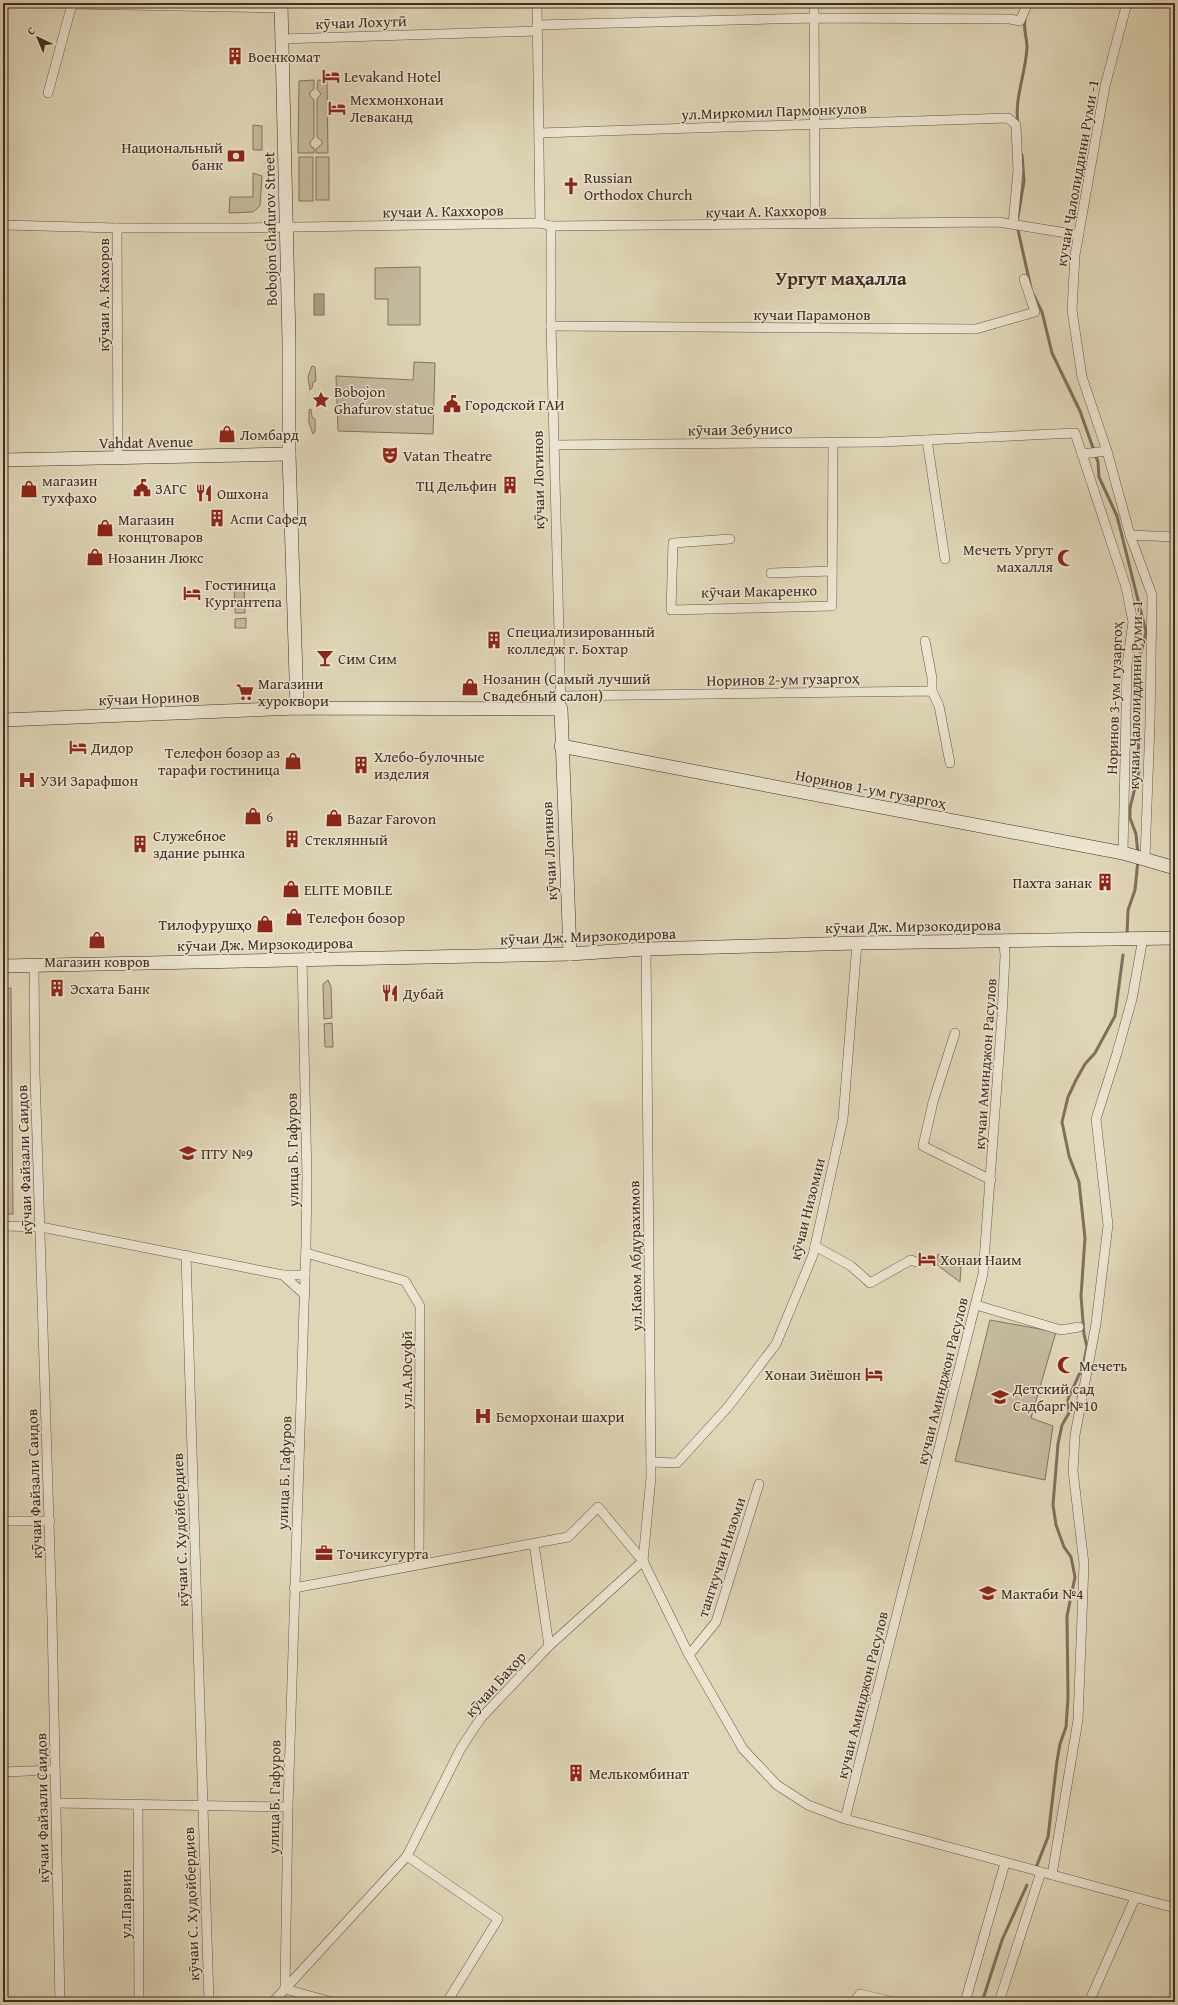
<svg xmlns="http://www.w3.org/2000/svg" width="1178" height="2005" font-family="'Gentium Book Plus',serif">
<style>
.green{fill:#c4b99e;stroke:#847260}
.water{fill:#aa9c85;stroke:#816f5e}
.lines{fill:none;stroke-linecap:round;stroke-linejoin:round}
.stream{stroke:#816f5e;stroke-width:3}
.street-casing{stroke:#6a5648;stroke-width:10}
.secondary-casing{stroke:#432c23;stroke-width:14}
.street{stroke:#eae4d0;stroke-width:9}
.secondary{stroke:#eae4d0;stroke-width:13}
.labels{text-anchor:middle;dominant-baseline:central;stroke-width:3;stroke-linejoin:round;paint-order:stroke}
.street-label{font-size:15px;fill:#432c23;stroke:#eae4d0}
.poi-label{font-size:15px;fill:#432c23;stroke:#eae4d0;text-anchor:start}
.district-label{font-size:19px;font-weight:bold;fill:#432c23;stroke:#eae4d0}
</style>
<rect width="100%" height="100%" fill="#dfd6b7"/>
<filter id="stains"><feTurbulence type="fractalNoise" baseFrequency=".005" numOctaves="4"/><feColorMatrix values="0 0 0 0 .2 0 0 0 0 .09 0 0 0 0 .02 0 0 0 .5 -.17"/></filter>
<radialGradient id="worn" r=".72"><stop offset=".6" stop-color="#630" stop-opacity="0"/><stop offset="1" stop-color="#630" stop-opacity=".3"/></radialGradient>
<g class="green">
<path d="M 314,80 L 314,89 L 310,92 L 310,96 L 314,100 L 314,138 L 310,142 L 311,147 L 314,148 L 314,153 L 298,153 L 299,81 Z"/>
<path d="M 318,80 L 327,81 L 328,153 L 316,153 L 316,149 L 322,144 L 322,141 L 317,137 L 317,99 L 321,94 L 317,89 Z"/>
<path d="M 253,125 L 262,126 L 262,150 L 253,150 Z"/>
<rect x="299" y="157" width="14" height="44"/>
<rect x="316" y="157" width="13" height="43"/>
<path d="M 253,173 L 262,176 L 260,206 L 253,212 L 229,213 L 230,197 L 253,197 Z"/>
<path d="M 420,267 L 420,325 L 388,325 L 388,299 L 375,299 L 375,268 Z"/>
<path d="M 414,362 L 435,363 L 433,434 L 338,431 L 336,376 L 413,380 Z"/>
<path d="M 312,366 L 315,367 L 316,381 L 313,382 L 312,388 L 310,390 L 308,377 Z"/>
<path d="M 311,409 L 312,417 L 315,419 L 315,432 L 313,434 L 309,423 L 309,410 Z"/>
<path d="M 234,582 L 244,582 L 245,613 L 235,613 Z"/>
<path d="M 246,618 L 246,628 L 235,628 L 235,619 Z"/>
<path d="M 328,980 L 331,987 L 332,1018 L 324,1019 L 323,984 Z"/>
<path d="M 11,988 L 13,1214 L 3,1214 L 3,989 Z"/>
<path d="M 332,1023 L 333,1047 L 325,1047 L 324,1024 Z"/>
<path d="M 938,1254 L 961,1266 L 960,1282 L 936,1264 Z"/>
<path d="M 990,1320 L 1056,1332 L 1031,1418 L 1053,1426 L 1045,1480 L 955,1461 Z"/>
</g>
<rect class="water" x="314" y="294" width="10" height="21"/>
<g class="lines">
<g class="stream">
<path d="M 1018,124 C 1014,98 1026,73 1027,47 C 1027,38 1023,28 1025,19"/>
<path d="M 1018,217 L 1024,181 L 1022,155"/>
<path d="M 1018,230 L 1031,288"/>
<path d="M 1033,294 L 1042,312 L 1052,353 L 1080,411 L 1098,462 L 1099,477 L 1117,516 L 1146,632 L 1139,661 L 1137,678 L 1139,771 L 1130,808 L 1130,818 L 1136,834 L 1138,854"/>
<path d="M 1127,935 L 1128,910 L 1135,890 L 1138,860"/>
<path d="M 1037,1865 L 1048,1837 L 1057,1761 L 1060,1744 L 1066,1727 L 1068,1698 L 1067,1616 L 1075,1577 L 1071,1557 L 1064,1547 L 1056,1525 L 1053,1505 L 1058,1444 L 1062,1425 L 1069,1413 L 1068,1399 L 1083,1366 L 1087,1347 L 1084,1334 L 1081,1296 L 1085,1238 L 1079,1182 L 1069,1156 L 1062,1122 L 1068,1097 L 1076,1080 L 1085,1064 L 1095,1053 L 1115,1016 L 1123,955"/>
<path d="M 982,2002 L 1002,1940 L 1027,1885"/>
</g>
<g class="street-casing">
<g id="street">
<path d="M 537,3 L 540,223"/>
<path d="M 814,3 L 815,224"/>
<path d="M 1127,3 L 1105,86 L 1075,255 L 1072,310 L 1082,377 L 1107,451 L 1130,535 L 1152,595 L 1150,723 L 1145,859"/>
<path d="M 537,25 L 814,18 L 1010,19 L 1020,21 L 1027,5"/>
<path d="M 281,39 L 537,31"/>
<path d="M 48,93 L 72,4 L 281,8"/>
<path d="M 540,133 L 1008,118 L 1016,125 L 1018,171 L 1013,224"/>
<path d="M 4,225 L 117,228"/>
<path d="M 551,226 L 551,326 L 561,709"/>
<path d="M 551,326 L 976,329 L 1035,312 L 1024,279"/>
<path d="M 927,440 L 945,559"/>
<path d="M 554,445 L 881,442 L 1075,433 L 1126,587 L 1133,622 L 1127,664 L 1123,853"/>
<path d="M 1082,454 L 1107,451"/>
<path d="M 118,459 L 117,228 L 245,228 L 540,223 L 551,226 L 998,222 L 1079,235"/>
<path d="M 1130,535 L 1175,537"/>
<path d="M 730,539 L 673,543 L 671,610 L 832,606 L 833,442"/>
<path d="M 771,573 L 832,571"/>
<path d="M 925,641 L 932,678 L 932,691"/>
<path d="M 559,696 L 932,691 L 939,706 L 950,763"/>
<path d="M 34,966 L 35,1073 L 52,1618 L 60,2002"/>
<path d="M 955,1033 L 933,1102 L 923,1146 L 991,1180"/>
<path d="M 3,1226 L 41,1227 L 283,1275 L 305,1275"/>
<path d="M 815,1246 L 851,1266 L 870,1283 L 911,1260 L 916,1262"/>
<path d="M 306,1253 L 405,1281 L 420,1306 L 419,1565"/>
<path d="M 186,1255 L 209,2002"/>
<path d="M 283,1275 L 305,1295"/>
<path d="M 976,1305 L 1061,1330 L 1079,1327"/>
<path d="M 651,1462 L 677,1463 L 728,1407 L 776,1344 L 813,1255 L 843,1119 L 857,943"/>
<path d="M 3,1521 L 50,1521"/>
<path d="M 534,1544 L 549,1646"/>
<path d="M 294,1588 L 568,1537 L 598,1507 L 643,1561 L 689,1655 L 743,1749 L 777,1785 L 808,1805 L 845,1819 L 1175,1908"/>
<path d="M 689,1655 L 716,1622 L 759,1484"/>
<path d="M 3,1772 L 55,1770"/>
<path d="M 56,1803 L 288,1807"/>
<path d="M 138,1805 L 139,2002"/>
<path d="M 845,1819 L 983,1274 L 1002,1016 L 1005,956 L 1004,941"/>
<path d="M 407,1856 L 498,1919 L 447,2002"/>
<path d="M 1052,1875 L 1078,1720 L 1084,1564 L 1073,1471 L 1075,1435 L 1096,1324 L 1108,1225 L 1096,1119 L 1117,1053 L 1132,999 L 1143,938"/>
<path d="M 285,1989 L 288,1807 L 306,1244 L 307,1177 L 302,959"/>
<path d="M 285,1989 L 332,2002"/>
<path d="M 273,2002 L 407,1856 L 461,1748 L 481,1718 L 549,1646 L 643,1561 L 651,1477 L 646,949"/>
<path d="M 854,2002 L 860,1994 L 894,2002"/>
<path d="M 965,2002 L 1005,1863"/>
<path d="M 999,2002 L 1041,1872"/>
<path d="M 1089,2002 L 1135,1898"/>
</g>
</g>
<g class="secondary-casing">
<g id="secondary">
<path d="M 281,3 L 289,341 L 289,454 L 297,708"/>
<path d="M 3,460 L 289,454"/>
<path d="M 3,720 L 297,708 L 561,709 L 570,954"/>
<path d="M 561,746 L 1123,853 L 1175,868"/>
<path d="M 3,966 L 570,954 L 646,949 L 857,943 L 1175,938"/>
</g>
</g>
<use href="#street" class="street"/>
<use href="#secondary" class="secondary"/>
</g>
<defs>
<g id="building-bare" transform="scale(1.38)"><path d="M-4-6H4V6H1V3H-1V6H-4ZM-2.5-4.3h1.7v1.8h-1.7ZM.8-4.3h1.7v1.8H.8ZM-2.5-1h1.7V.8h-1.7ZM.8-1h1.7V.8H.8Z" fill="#8f2418" stroke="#eae4d0" stroke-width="2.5" paint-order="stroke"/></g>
<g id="hotel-bare" transform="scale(1.38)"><path d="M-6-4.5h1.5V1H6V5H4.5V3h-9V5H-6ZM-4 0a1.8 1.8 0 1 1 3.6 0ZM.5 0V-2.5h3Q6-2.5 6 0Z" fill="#8f2418" stroke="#eae4d0" stroke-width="2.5" paint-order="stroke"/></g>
<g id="bank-bare" transform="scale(1.38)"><path d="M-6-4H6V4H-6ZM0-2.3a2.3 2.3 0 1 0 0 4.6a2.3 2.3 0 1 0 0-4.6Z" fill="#8f2418" stroke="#eae4d0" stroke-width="2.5" paint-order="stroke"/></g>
<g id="church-bare" transform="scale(1.38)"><path d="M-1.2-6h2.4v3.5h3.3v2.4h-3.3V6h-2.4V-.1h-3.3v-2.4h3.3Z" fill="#8f2418" stroke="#eae4d0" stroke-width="2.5" paint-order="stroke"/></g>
<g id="sight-bare" transform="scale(1.38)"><path d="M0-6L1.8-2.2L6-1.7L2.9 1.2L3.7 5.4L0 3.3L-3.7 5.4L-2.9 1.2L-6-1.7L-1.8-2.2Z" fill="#8f2418" stroke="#eae4d0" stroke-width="2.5" paint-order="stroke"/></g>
<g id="civic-bare" transform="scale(1.38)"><path d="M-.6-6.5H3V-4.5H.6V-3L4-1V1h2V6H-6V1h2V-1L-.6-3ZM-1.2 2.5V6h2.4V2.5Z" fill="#8f2418" stroke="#eae4d0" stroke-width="2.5" paint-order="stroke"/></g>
<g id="shop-bare" transform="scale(1.38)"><path d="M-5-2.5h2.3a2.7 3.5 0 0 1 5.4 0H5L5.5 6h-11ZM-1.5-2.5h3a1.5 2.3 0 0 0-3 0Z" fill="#8f2418" stroke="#eae4d0" stroke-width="2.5" paint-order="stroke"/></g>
<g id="theatre-bare" transform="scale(1.38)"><path d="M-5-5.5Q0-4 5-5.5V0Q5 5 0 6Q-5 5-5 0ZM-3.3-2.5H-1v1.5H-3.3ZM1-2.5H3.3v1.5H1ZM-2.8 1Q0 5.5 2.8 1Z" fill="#8f2418" stroke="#eae4d0" stroke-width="2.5" paint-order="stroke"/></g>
<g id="restaurant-bare" transform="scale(1.38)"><path d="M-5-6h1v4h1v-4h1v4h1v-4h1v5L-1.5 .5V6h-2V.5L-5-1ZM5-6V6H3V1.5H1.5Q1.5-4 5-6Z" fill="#8f2418" stroke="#eae4d0" stroke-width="2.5" paint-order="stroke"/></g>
<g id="mosque-bare" transform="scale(1.38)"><path d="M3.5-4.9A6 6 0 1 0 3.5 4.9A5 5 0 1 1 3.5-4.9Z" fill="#8f2418" stroke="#eae4d0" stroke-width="2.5" paint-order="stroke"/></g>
<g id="bar-bare" transform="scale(1.38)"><path d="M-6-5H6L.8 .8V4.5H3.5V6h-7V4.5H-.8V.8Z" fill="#8f2418" stroke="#eae4d0" stroke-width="2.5" paint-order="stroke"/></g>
<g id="supermarket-bare" transform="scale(1.38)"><path d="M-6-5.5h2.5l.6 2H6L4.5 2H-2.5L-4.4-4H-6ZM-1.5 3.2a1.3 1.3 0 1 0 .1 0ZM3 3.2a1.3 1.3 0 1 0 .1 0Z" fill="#8f2418" stroke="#eae4d0" stroke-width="2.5" paint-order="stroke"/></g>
<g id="hospital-bare" transform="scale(1.38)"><path d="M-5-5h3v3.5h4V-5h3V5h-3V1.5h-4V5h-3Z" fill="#8f2418" stroke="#eae4d0" stroke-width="2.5" paint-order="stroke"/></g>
<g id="university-bare" transform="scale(1.38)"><path d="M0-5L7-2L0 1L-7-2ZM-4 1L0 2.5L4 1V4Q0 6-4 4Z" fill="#8f2418" stroke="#eae4d0" stroke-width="2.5" paint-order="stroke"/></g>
<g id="school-bare" transform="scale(1.38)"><path d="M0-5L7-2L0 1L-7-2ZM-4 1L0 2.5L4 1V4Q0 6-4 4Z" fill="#8f2418" stroke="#eae4d0" stroke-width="2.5" paint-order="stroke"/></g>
<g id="office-bare" transform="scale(1.38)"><path d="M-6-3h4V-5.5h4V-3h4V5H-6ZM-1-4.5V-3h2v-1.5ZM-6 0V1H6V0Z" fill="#8f2418" stroke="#eae4d0" stroke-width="2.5" paint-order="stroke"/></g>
</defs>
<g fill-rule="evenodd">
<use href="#building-bare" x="235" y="56"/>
<use href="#hotel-bare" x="331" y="76"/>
<use href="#hotel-bare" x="337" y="108"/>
<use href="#bank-bare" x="236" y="156"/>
<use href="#church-bare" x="571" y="186"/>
<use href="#sight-bare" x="321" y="400"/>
<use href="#civic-bare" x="452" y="404"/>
<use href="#shop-bare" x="227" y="434"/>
<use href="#theatre-bare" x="390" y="455"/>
<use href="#building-bare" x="510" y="485"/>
<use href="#civic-bare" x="142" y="488"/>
<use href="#shop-bare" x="29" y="489"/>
<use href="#restaurant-bare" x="204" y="493"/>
<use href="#building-bare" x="217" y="518"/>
<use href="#shop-bare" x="105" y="528"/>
<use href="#shop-bare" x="95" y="557"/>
<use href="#mosque-bare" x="1066" y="558"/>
<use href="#hotel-bare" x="192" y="593"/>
<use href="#building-bare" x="494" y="640"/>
<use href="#bar-bare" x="325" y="658"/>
<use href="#shop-bare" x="470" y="687"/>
<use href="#supermarket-bare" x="245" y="692"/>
<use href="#hotel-bare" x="78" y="747"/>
<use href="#shop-bare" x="293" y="761"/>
<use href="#building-bare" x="361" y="765"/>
<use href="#hospital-bare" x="27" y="780"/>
<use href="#shop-bare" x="253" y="816"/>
<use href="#shop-bare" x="334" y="818"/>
<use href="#building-bare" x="292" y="839"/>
<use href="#building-bare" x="140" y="844"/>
<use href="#building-bare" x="1105" y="882"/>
<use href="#shop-bare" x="291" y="889"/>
<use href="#shop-bare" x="294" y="917"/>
<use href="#shop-bare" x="265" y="924"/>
<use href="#shop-bare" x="97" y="940"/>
<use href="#building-bare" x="57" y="988"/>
<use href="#restaurant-bare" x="390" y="993"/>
<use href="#university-bare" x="188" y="1153"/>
<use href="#hotel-bare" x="927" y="1259"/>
<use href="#mosque-bare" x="1066" y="1365"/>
<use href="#hotel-bare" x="874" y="1374"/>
<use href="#school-bare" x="1000" y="1397"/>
<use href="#hospital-bare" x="483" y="1416"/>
<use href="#office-bare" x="324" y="1553"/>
<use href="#school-bare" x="988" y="1593"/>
<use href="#building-bare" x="576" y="1773"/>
</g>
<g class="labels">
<g class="street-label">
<text transform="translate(361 22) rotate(-2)">кӯчаи Лохутӣ</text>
<text transform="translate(774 111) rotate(-2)">ул.Миркомил Пармонкулов</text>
<text transform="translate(1077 173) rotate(-80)">кучаи Ҷалолиддини Руми -1</text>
<text transform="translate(443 211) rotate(-1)">кучаи А. Каххоров</text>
<text transform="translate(766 211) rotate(-1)">кучаи А. Каххоров</text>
<text transform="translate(270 229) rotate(-91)">Bobojon Ghafurov Street</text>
<text transform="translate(103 295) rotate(-90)">кӯчаи А. Кахоров</text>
<text x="812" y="314">кучаи Парамонов</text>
<text transform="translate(740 429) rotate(-1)">кӯчаи Зебунисо</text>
<text transform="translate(146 442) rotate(-1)">Vahdat Avenue</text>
<text transform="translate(538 480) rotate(-91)">кӯчаи Логинов</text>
<text transform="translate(759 591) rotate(-1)">кӯчаи Макаренко</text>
<text transform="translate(783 679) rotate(-1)">Норинов 2-ум гузаргоҳ</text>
<text transform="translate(1135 695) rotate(-89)">кучаи Ҷалолиддини Руми -1</text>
<text transform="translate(149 698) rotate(-2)">кӯчаи Норинов</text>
<text transform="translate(1114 698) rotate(-88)">Норинов 3-ум гузаргоҳ</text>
<text transform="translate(871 789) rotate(11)">Норинов 1-ум гузаргоҳ</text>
<text transform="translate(549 851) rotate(-93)">кӯчаи Логинов</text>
<text transform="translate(913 926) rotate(-1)">кӯчаи Дж. Мирзокодирова</text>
<text transform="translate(588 936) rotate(-2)">кӯчаи Дж. Мирзокодирова</text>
<text transform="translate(265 944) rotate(-1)">кӯчаи Дж. Мирзокодирова</text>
<text transform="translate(985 1064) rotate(-86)">кучаи Аминджон Расулов</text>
<text transform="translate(292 1150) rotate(-91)">улица Б. Гафуров</text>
<text transform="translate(24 1160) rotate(-92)">кӯчаи Файзали Саидов</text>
<text transform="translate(807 1209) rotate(-76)">кӯчаи Низомии</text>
<text transform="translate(635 1256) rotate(-91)">ул.Каюм Абдурахимов</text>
<text transform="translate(406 1370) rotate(-90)">ул.А.Юсуфй</text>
<text transform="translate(942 1381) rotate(-76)">кучаи Аминджон Расулов</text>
<text transform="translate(284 1473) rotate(-88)">улица Б. Гафуров</text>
<text transform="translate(34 1484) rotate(-92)">кӯчаи Файзали Саидов</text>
<text transform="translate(180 1530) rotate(-92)">кӯчаи С. Худойбердиев</text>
<text transform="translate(721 1557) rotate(-72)">тангкучаи Низоми</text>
<text transform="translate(495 1684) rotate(-48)">кӯчаи Баҳор</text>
<text transform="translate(862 1695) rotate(-76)">кучаи Аминджон Расулов</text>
<text transform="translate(274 1797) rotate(-89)">улица Б. Гафуров</text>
<text transform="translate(42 1808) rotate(-91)">кӯчаи Файзали Саидов</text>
<text transform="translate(125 1904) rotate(-90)">ул.Парвин</text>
<text transform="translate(191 1904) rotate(-92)">кӯчаи С. Худойбердиев</text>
</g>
<g class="poi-label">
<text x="248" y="56">Военкомат</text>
<text x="344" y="76">Levakand Hotel</text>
<text x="350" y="99">Мехмонхонаи<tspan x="350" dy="17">Леваканд</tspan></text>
<text x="223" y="147" text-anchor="end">Национальный<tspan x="223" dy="17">банк</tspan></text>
<text x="584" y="177">Russian<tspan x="584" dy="17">Orthodox Church</tspan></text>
<text x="334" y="391">Bobojon<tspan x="334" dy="17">Ghafurov statue</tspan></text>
<text x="465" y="404">Городской ГАИ</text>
<text x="240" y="434">Ломбард</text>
<text x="403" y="455">Vatan Theatre</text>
<text x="42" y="480">магазин<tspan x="42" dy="17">тухфахо</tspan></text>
<text x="497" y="485" text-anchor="end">ТЦ Дельфин</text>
<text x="155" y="488">ЗАГС</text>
<text x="217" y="493">Ошхона</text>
<text x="230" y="518">Аспи Сафед</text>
<text x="118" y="519">Магазин<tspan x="118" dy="17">концтоваров</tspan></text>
<text x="1053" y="549" text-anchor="end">Мечеть Ургут<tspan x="1053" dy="17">махалля</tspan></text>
<text x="108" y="557">Нозанин Люкс</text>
<text x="205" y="584">Гостиница<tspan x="205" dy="17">Кургантепа</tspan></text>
<text x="507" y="631">Специализированный<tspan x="507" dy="17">колледж г. Бохтар</tspan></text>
<text x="338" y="658">Сим Сим</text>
<text x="483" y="678">Нозанин (Самый лучший<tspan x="483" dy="17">Свадебный салон)</tspan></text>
<text x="258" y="683">Магазини<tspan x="258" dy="17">хуроквори</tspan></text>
<text x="91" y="747">Дидор</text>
<text x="280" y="752" text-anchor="end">Телефон бозор аз<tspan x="280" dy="17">тарафи гостиница</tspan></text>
<text x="374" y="756">Хлебо-булочные<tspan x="374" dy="17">изделия</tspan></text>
<text x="40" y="780">УЗИ Зарафшон</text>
<text x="266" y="816">6</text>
<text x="347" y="818">Bazar Farovon</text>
<text x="153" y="835">Служебное<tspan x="153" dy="17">здание рынка</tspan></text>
<text x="305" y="839">Стеклянный</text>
<text x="1092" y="882" text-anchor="end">Пахта занак</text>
<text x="304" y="889">ELITE MOBILE</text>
<text x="307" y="917">Телефон бозор</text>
<text x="252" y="924" text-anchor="end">Тилофурушҳо</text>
<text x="97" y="961" text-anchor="middle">Магазин ковров</text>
<text x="70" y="988">Эсхата Банк</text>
<text x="403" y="993">Дубай</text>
<text x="201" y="1153">ПТУ №9</text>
<text x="940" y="1259">Хонаи Наим</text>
<text x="1079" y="1365">Мечеть</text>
<text x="861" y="1374" text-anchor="end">Хонаи Зиёшон</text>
<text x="1013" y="1388">Детский сад<tspan x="1013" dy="17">Садбарг №10</tspan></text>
<text x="496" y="1416">Беморхонаи шахри</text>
<text x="337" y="1553">Точиксугурта</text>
<text x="1001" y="1593">Мактаби №4</text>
<text x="589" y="1773">Мелькомбинат</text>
</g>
<g class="district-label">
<text x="841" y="278">Ургут маҳалла</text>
</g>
</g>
<rect width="1178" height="2005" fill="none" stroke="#dfd6b7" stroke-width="16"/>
<rect x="4" y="4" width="1170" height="1997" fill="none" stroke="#432c23" stroke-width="2"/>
<rect x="8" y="8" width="1162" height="1989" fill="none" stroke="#432c23"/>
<g transform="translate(38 38) rotate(316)" stroke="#eae4d0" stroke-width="3" paint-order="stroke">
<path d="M0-3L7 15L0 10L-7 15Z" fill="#432c23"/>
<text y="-6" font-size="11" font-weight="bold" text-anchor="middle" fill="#432c23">С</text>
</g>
<rect width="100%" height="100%" filter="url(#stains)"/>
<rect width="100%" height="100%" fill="url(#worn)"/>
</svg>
